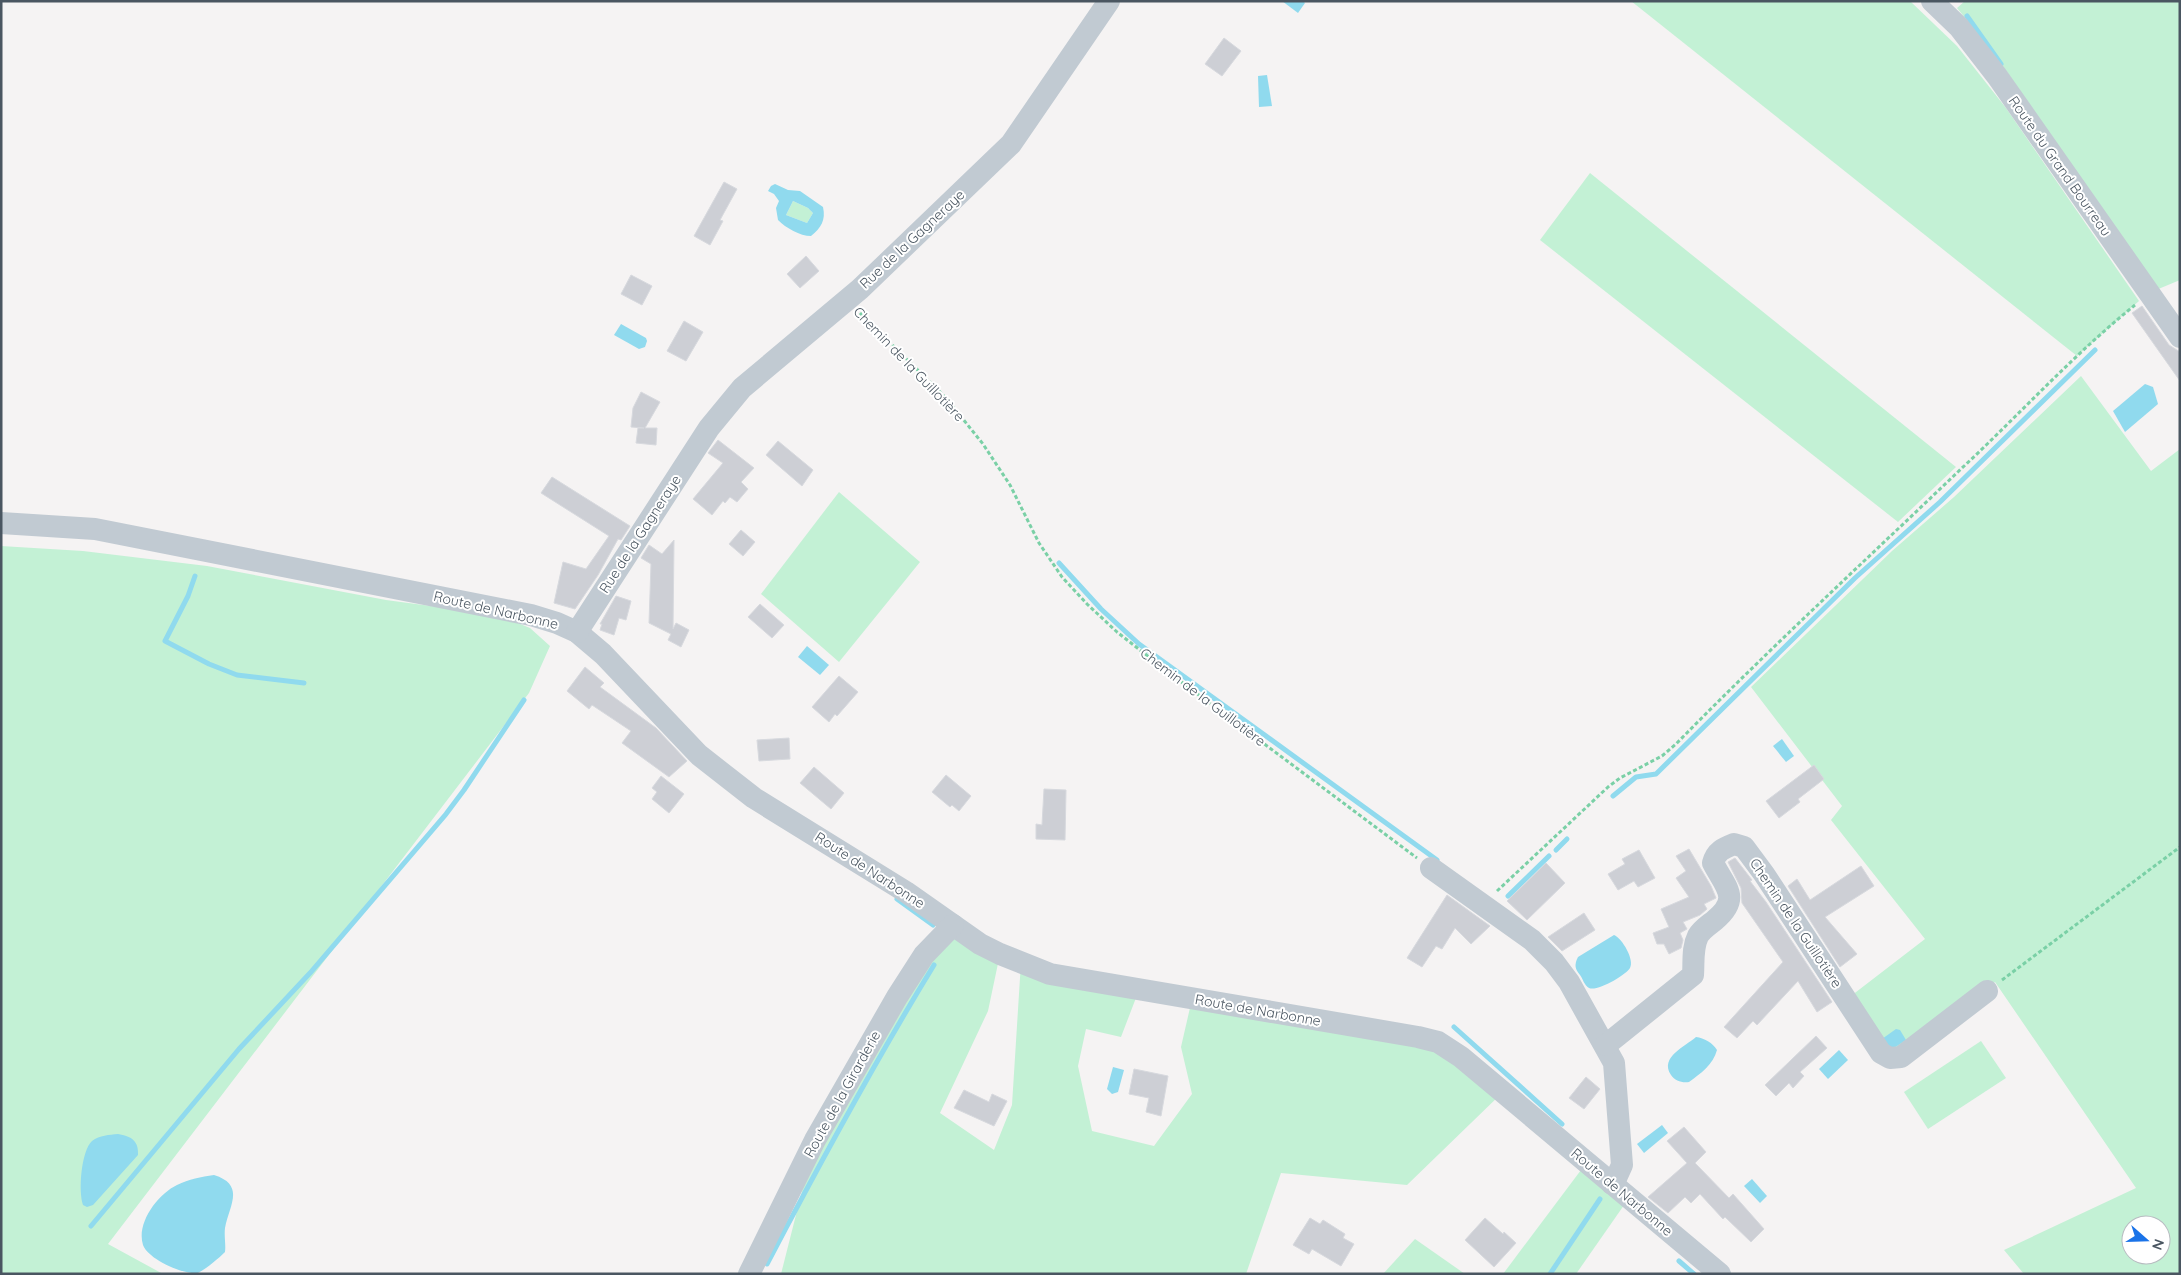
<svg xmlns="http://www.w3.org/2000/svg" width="2181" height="1275" font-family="Quicksand,sans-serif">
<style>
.green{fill:#c3f1d5;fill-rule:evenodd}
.water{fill:#90daee;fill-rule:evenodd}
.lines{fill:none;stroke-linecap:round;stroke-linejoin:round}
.stream{stroke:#90daee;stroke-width:5}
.building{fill:#cdcfd5;stroke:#d7d9de}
.path{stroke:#7ad0a6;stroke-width:3;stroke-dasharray:4 2.5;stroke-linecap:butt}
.minor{stroke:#c1cad2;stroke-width:22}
.labels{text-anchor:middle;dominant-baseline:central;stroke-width:4;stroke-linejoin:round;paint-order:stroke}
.street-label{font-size:14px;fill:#4a5661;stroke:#fff}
</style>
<rect width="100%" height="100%" fill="#f5f3f3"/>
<g class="green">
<path d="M 1631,1 L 1910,1 L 1957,46 L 2006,108 L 2139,301 L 2077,356 Z"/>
<path d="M 1965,1 L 2180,1 L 2180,280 L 2156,290 L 1994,53 L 1957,8 Z"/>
<path d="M 1590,173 L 1956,467 L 1898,522 L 1540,240 Z"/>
<path d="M 793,201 L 808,208 L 813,213 L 807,223 L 786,215 Z"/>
<path d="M 2081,376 L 2151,471 L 2180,449 L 2180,1274 L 2024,1274 L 2004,1250 L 2136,1188 L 1995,982 L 1901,1057 L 1847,999 L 1925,939 L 1831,820 L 1842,806 L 1751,687 L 1892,551 L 1954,497 ZM 2131,1225 L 2161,1225 L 2161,1255 L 2131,1255 Z"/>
<path d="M 839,492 L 920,562 L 839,662 L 761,594 Z"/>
<path d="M 1,546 L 83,551 L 207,566 L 386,600 L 498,615 L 530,628 L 550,646 L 529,693 L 108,1244 L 163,1274 L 1,1274 Z"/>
<path d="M 953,925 L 1000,954 L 988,1011 L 940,1113 L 994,1150 L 1012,1105 L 1021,962 L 1139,990 L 1121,1037 L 1086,1029 L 1078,1066 L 1092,1131 L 1154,1146 L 1192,1094 L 1181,1047 L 1192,999 L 1418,1037 L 1503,1092 L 1407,1185 L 1281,1173 L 1246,1274 L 781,1274 L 815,1140 Z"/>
<path d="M 1981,1041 L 2006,1078 L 1928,1129 L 1904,1092 Z"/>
<path d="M 1587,1162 L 1629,1198 L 1576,1274 L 1503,1274 Z"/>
<path d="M 1415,1239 L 1465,1274 L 1383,1274 Z"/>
</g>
<g class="water">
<path d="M 1282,1 L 1303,1 L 1305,3 L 1298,13 Z"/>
<path d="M 1267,75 L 1272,106 L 1259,107 L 1258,76 Z"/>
<path d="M 775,184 L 788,190 L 800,191 L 823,207 C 826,220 821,228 811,236 C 800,236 786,228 778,220 L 776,208 L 779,201 L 774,194 L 768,191 L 771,186 ZM 793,201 L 808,208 L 813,213 L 807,223 L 786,215 Z"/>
<path d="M 621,324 L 646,338 L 647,341 L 645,347 L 639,349 L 614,335 Z"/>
<path d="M 2145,384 L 2153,387 L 2158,404 L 2125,432 L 2113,411 Z"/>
<path d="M 807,646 L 829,665 L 820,675 L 798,657 Z"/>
<path d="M 1782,739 L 1794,756 L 1786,762 L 1773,746 Z"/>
<path d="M 1614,935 C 1622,938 1635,960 1630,968 C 1626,975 1597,992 1589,988 C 1584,985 1583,979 1580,975 C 1575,969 1574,965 1578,957 Z"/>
<path d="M 1896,1029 L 1900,1030 L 1906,1040 L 1891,1050 L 1882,1039 Z"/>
<path d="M 1696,1037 C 1704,1038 1713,1043 1717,1050 C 1713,1065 1701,1073 1689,1082 C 1682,1083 1675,1081 1671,1075 C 1659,1057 1686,1046 1696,1037 Z"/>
<path d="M 1839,1050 L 1848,1060 L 1828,1079 L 1819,1069 Z"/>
<path d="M 1113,1067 L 1124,1070 L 1118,1092 L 1112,1094 L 1107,1089 Z"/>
<path d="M 1662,1125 L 1668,1133 L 1644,1153 L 1637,1144 Z"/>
<path d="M 118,1134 C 131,1136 139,1141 138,1155 L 93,1205 L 87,1207 L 83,1205 C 78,1192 81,1151 92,1141 C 100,1135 109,1135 118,1134 Z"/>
<path d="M 214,1175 C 246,1185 229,1206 225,1228 C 224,1237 226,1244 225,1252 C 218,1259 207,1268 198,1273 C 183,1275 148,1259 143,1245 C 136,1223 158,1194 177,1185 C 189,1179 201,1177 214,1175 Z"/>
<path d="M 1752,1179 L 1767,1196 L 1760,1203 L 1744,1186 Z"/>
</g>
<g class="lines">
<g class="stream">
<path d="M 1967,16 L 2001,64"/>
<path d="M 1059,563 L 1101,609 L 1139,644 L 1437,860"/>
<path d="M 195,576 L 188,596 L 165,641 L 209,664 L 237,675 L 304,683"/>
<path d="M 1613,796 L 1636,777 L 1656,774 L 1855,578 L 1940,502 L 2095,350"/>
<path d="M 1556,850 L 1567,839"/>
<path d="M 1508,896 L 1549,856"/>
<path d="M 897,899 L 933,925"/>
<path d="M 1454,1027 L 1562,1124"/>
<path d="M 91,1226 L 239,1049 L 310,973 L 446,814 L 464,790 L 524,700"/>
<path d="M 1679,1261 L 1694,1274"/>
<path d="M 767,1264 C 820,1163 874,1063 934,965"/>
<path d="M 1550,1274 L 1600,1199"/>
</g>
</g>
<g class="building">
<path d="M 1224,38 L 1241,51 L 1222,76 L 1205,64 Z"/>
<path d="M 724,182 L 737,189 L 720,220 L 723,221 L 710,245 L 694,236 Z"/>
<path d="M 806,256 L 819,271 L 800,288 L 787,274 Z"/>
<path d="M 631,275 L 652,286 L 642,305 L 621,294 Z"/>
<path d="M 2142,306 L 2169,345 L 2180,352 L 2180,381 L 2132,313 Z"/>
<path d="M 684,321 L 703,332 L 686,361 L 667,351 Z"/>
<path d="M 641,392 L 660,402 L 645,428 L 657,428 L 656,445 L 636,443 L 638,428 L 644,428 L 631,427 L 633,408 Z"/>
<path d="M 718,440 L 754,468 L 741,482 L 748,489 L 737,502 L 730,497 L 725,503 L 723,501 L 712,515 L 693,499 L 723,463 L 708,453 Z"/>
<path d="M 778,441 L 813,470 L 802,486 L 766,455 Z"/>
<path d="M 552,477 L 630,526 L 621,540 L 618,539 L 598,575 L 575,609 L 554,603 L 563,562 L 586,569 L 609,536 L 541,493 Z"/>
<path d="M 741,530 L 755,542 L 743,556 L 729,544 Z"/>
<path d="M 674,540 L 673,629 L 676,623 L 689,630 L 681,647 L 668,640 L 671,634 L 649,623 L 651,564 L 641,558 L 649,545 L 662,554 Z"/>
<path d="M 616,596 L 631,601 L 626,620 L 619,618 L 614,635 L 600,630 L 602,624 L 600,624 Z"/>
<path d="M 760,604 L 784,625 L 772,638 L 748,617 Z"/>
<path d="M 585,667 L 604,683 L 600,687 L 656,728 L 687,761 L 669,777 L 622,743 L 631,731 L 592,705 L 589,709 L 567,691 Z"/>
<path d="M 839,676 L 858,692 L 837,716 L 835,714 L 829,722 L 812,707 Z"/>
<path d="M 789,738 L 790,759 L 759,761 L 757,740 Z"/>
<path d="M 1814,765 L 1824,779 L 1798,799 L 1800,802 L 1779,818 L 1766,801 Z"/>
<path d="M 814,767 L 844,793 L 831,809 L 800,783 Z"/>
<path d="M 946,775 L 971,796 L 959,811 L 952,805 L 950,807 L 932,792 Z"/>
<path d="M 661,776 L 684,794 L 669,813 L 652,799 L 657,792 L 652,788 Z"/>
<path d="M 1044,789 L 1066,790 L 1065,840 L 1036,839 L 1036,824 L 1042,825 Z"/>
<path d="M 1689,849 L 1711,886 L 1716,898 L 1704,904 L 1707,909 L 1700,915 L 1683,922 L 1687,929 L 1680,933 L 1683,940 L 1681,948 L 1669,954 L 1664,944 L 1657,944 L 1653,933 L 1669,927 L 1661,909 L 1689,897 L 1676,878 L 1686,871 L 1676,856 Z"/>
<path d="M 1639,850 L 1655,878 L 1638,887 L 1634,881 L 1618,890 L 1608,874 L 1625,864 L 1622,859 Z"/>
<path d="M 1735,858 L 1752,880 L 1750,881 L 1766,902 L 1832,1002 L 1817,1012 L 1798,981 L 1757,1025 L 1753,1021 L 1737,1038 L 1724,1027 L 1783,962 L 1742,903 L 1741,888 L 1728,862 Z"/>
<path d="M 1546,863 L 1565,883 L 1527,920 L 1507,901 Z"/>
<path d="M 1861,866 L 1874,886 L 1825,917 L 1857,954 L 1840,967 L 1788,886 L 1797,879 L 1810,900 Z"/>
<path d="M 1447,895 L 1490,926 L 1471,944 L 1455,928 L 1442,949 L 1436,946 L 1422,967 L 1407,958 Z"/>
<path d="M 1584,913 L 1595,930 L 1562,951 L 1548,937 Z"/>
<path d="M 1816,1036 L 1827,1048 L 1800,1072 L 1804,1076 L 1793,1088 L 1789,1083 L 1776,1096 L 1765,1085 Z"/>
<path d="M 1134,1069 L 1168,1076 L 1161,1116 L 1146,1112 L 1149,1098 L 1129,1094 Z"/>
<path d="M 1586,1077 L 1600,1089 L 1584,1109 L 1569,1098 Z"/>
<path d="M 964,1090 L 989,1102 L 992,1094 L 1007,1101 L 994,1126 L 954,1108 Z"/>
<path d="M 1684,1127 L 1706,1152 L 1695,1163 L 1729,1198 L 1733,1194 L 1764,1229 L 1751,1242 L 1725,1217 L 1723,1219 L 1700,1194 L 1691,1203 L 1685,1197 L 1668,1213 L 1648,1197 L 1687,1163 L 1667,1141 Z"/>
<path d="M 1310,1218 L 1320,1224 L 1323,1220 L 1345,1234 L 1343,1238 L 1354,1244 L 1341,1266 L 1312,1249 L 1309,1254 L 1293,1245 Z"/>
<path d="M 1485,1218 L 1503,1234 L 1504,1232 L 1516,1243 L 1494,1267 L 1465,1240 Z"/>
</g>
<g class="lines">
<g class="path">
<path d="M 860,313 L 946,398 L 983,444 L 1010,485 L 1039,543 L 1062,577 L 1087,604 L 1117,632 L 1168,672 L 1417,858"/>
<path d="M 1497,891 L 1608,787 L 1620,778 L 1662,756 L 1676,744 C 1769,649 1866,560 1962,468 C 2020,414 2073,355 2135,305"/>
<path d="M 2002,980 L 2180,847"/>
</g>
<g class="minor">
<path d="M 1932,1 L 1959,27 L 1997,76 L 2180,337"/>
<path d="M 1,523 L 95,529 L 531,615 L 557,623 L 577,632 L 603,654 L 699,755 L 754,798 L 906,892 L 980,944 L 1000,954 L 1050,974 L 1418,1037 L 1438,1042 L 1461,1057 L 1720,1274"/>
<path d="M 577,632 L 709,428 L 742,388 L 860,289 L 1011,144 L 1109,1"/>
<path d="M 1431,868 L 1532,940 L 1554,962 L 1569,982 L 1614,1063 L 1622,1165 L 1617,1176 L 1612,1184"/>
<path d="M 1606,1045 L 1693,975 C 1694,962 1692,948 1698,936 C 1702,929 1709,925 1715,920 C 1741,898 1726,888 1713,863 C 1716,851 1724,848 1734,844 L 1744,847 L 1764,874 L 1881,1053 L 1890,1058 L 1901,1057 L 1987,991"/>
<path d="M 749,1274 L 815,1140 L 897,997 L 924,955 L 953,925"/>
</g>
</g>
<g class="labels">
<g class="street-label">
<text transform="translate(2060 166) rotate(55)">Route du Grand Bourreau</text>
<text transform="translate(912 239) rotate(-43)">Rue de la Gagneraye</text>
<text transform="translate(909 364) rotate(46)">Chemin de la Guillotière</text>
<text transform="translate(640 534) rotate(-57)">Rue de la Gagneraye</text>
<text transform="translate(496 610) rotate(13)">Route de Narbonne</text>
<text transform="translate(1203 697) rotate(37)">Chemin de la Guillotière</text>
<text transform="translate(870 870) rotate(33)">Route de Narbonne</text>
<text transform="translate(1796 923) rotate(56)">Chemin de la Guillotière</text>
<text transform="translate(1258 1010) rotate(10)">Route de Narbonne</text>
<text transform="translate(842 1094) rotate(-61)">Route de la Girarderie</text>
<text transform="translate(1622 1192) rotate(40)">Route de Narbonne</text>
</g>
</g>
<rect width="2181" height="1275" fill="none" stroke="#4a5661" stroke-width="5"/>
<g transform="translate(2146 1240) rotate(110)"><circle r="24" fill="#ffffff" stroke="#b7bbc0"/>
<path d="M0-4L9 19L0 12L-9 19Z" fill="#1a73e8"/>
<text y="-8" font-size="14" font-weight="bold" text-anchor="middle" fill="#4a5661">N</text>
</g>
</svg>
